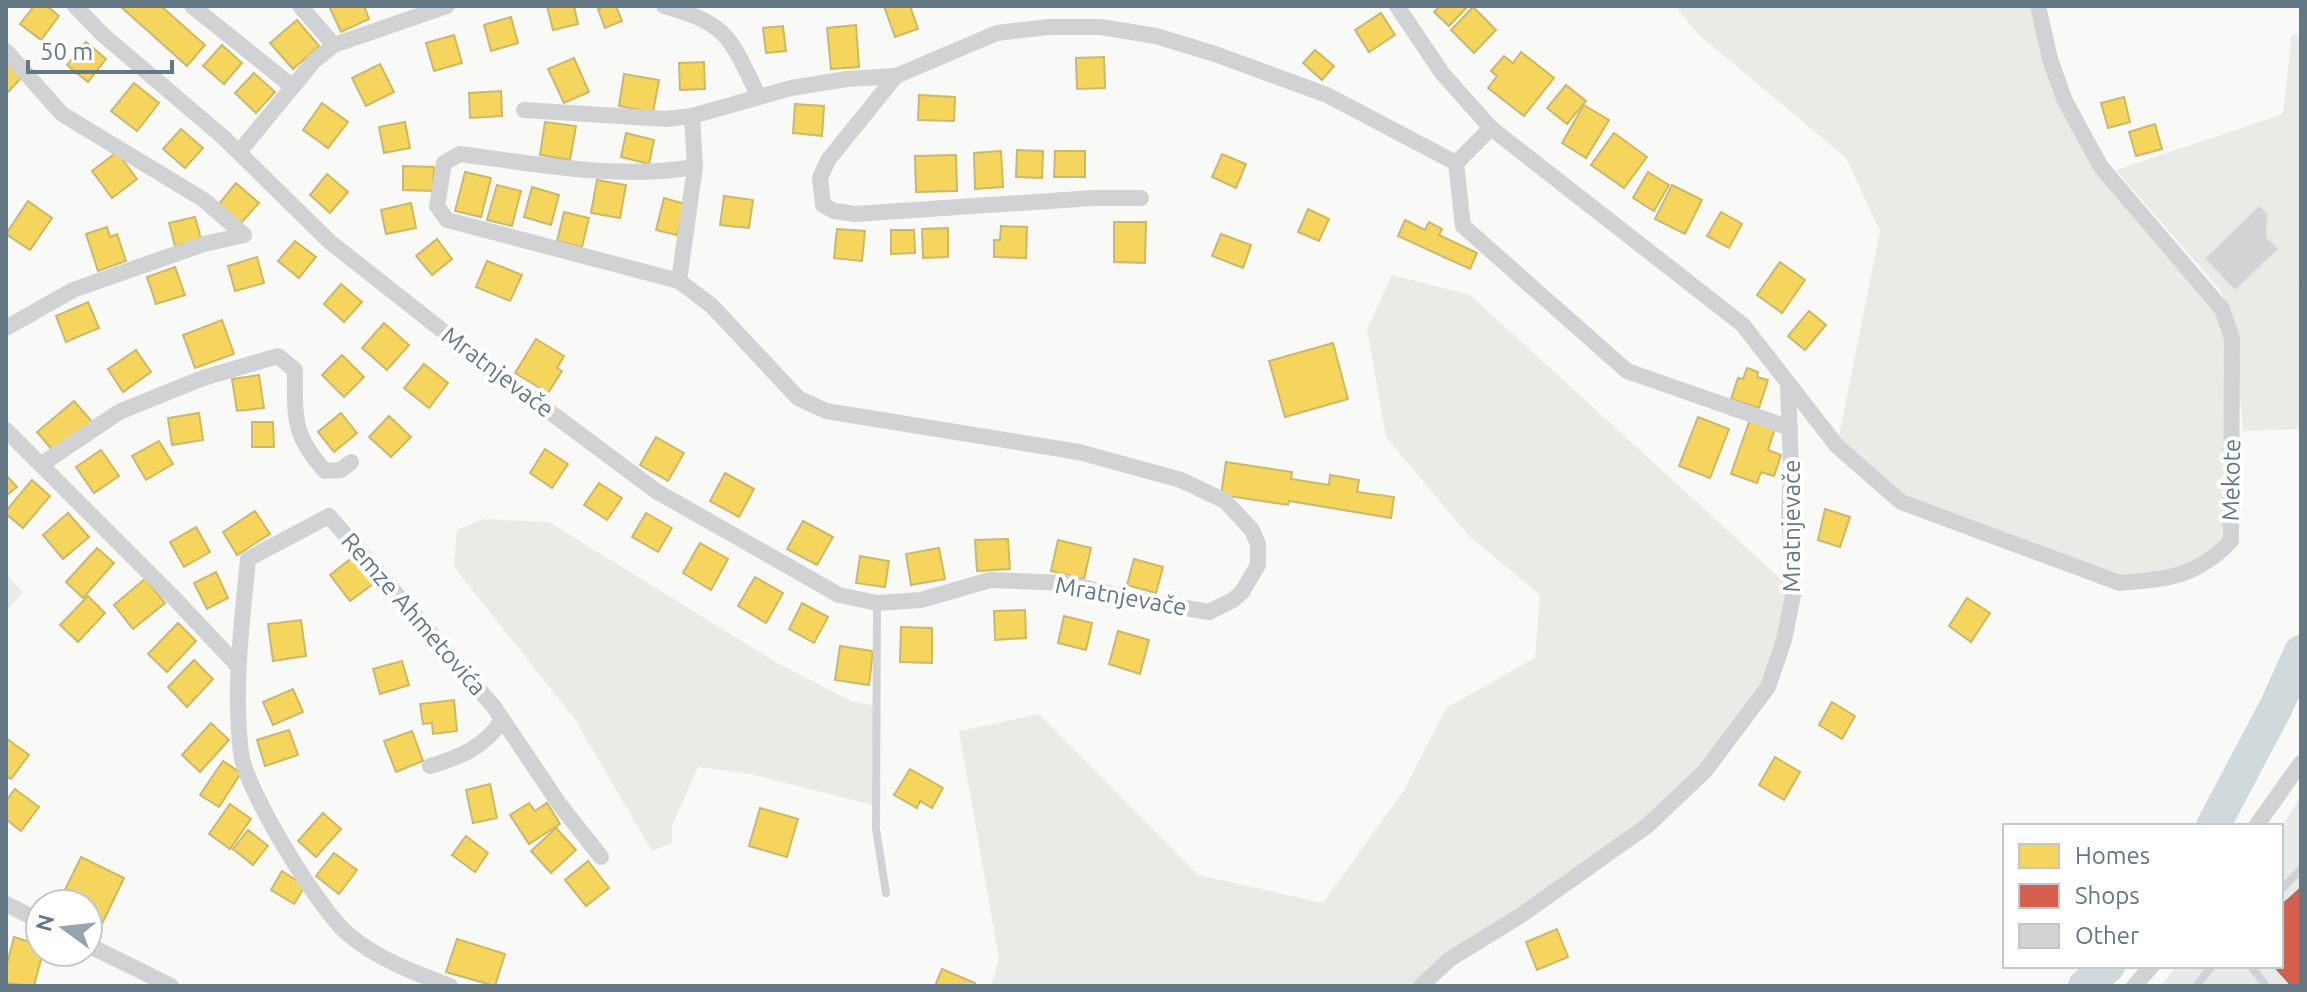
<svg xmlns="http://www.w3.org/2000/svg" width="2307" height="992" font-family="Ubuntu,sans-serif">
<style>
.built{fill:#e8eaea}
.green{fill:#e9ece6}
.homes{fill:#f6d55c;stroke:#cab968;stroke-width:2}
.shops{fill:#d6604d;stroke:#b4675e;stroke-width:2}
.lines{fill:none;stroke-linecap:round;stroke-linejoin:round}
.river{stroke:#d0d9db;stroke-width:34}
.building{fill:#d2d4d4;stroke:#e8e8e8;stroke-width:2}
.lane{stroke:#d1d2d3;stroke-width:8}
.street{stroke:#d1d2d3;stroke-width:16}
.labels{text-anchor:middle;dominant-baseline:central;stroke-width:8;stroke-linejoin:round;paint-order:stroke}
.street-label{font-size:24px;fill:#637784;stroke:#fff}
</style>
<rect width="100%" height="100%" fill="#f9f9f8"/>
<path class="built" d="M 2301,796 L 2301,986 L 2160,986 L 2177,966 L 2281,966 L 2281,828 Z"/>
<g class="green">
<path d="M 1675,6 L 2038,6 L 2050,59 L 2101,167 L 2205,286 L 2232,338 L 2231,541 L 2216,556 L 2120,583 L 1901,502 L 1837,446 L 1880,231 L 1846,158 L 1698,34 Z"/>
<path d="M 2292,34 L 2301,36 L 2301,429 L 2243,431 L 2236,343 L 2232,318 L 2220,290 L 2116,170 L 2283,114 Z"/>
<path d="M 1392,275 L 1470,295 L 1794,591 L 1768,687 L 1647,826 L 1421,986 L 991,986 L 999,959 L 959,731 L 1039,714 L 1198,875 L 1323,903 L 1404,790 L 1446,708 L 1535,658 L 1540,595 L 1469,536 L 1386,437 L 1367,329 Z"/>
<path d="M 483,519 L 549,522 L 779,664 L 851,701 L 876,706 L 876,806 L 751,774 L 698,767 L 672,826 L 672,843 L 652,851 L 574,718 L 454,567 L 457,530 Z"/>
<path d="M 6,573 L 23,593 L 6,611 Z"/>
</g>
<g class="homes">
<path d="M 34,6 L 47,6 L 59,16 L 41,40 L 20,24 Z"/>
<path d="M 120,6 L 161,6 L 205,45 L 187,66 Z"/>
<path d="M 329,6 L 364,6 L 369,19 L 341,32 Z"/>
<path d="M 547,6 L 574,6 L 578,24 L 553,30 Z"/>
<path d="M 606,6 L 616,6 L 622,21 L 605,28 L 598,9 Z"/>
<path d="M 884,6 L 910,6 L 918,29 L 895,37 Z"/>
<path d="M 1440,6 L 1468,6 L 1449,26 L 1434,12 Z"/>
<path d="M 1473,7 L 1496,30 L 1474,53 L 1451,30 Z"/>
<path d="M 1381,13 L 1395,35 L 1369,52 L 1355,30 Z"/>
<path d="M 511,17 L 518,43 L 491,51 L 484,25 Z"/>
<path d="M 297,20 L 319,46 L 293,69 L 270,43 Z"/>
<path d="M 856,25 L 859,67 L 831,69 L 827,28 Z"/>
<path d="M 783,26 L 786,51 L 766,53 L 763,28 Z"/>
<path d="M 454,35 L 462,63 L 434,71 L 426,43 Z"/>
<path d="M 86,42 L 106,59 L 88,82 L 67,65 Z"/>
<path d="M 222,45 L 242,63 L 224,84 L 203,66 Z"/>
<path d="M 1315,50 L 1334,66 L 1322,80 L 1303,63 Z"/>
<path d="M 1521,52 L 1554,78 L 1524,116 L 1488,88 L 1497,76 L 1491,71 L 1504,56 L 1513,63 Z"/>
<path d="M 1104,57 L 1105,88 L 1077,89 L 1076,58 Z"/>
<path d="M 574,58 L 589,92 L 564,103 L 548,69 Z"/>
<path d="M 6,61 L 23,76 L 8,92 L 6,91 Z"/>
<path d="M 704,62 L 705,89 L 680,90 L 679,63 Z"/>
<path d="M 380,64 L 394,92 L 366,106 L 352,78 Z"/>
<path d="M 254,73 L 275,92 L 256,113 L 235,93 Z"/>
<path d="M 624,74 L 659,80 L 653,112 L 619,106 Z"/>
<path d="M 134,83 L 159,103 L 137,131 L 111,111 Z"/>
<path d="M 1566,85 L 1586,101 L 1567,124 L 1547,108 Z"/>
<path d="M 501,91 L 502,116 L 470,118 L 469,93 Z"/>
<path d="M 919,95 L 955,97 L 954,121 L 918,120 Z"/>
<path d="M 2124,97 L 2130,122 L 2108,128 L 2101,103 Z"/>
<path d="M 322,103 L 348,122 L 328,148 L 303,130 Z"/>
<path d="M 795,104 L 824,106 L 822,136 L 793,133 Z"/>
<path d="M 1584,105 L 1609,120 L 1586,158 L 1562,143 Z"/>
<path d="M 405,122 L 410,148 L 384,153 L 379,127 Z"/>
<path d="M 545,122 L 576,126 L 570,160 L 540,155 Z"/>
<path d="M 2155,124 L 2162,149 L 2136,156 L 2129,132 Z"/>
<path d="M 181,129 L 203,148 L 185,168 L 163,149 Z"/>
<path d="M 626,133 L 654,140 L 649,164 L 621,157 Z"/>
<path d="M 1614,133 L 1647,157 L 1624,188 L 1591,165 Z"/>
<path d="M 1017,150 L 1043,151 L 1042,178 L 1016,177 Z"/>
<path d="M 1001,151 L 1003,187 L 975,189 L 974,153 Z"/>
<path d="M 1055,151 L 1085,151 L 1085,177 L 1054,177 Z"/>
<path d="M 117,152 L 137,179 L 112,198 L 92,171 Z"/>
<path d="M 1222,154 L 1246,164 L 1236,188 L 1212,177 Z"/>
<path d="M 956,155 L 957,191 L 916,192 L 915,156 Z"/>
<path d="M 403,166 L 434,167 L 433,191 L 403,190 Z"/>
<path d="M 465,172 L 491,178 L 481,217 L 455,211 Z"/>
<path d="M 1648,172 L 1669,185 L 1654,211 L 1633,198 Z"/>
<path d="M 327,174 L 348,192 L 330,213 L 310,195 Z"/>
<path d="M 597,180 L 626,185 L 620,218 L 591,213 Z"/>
<path d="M 236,183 L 259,203 L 241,223 L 219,204 Z"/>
<path d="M 497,185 L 521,191 L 512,226 L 487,220 Z"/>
<path d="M 1672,185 L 1702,200 L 1685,234 L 1655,219 Z"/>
<path d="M 532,187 L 559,195 L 551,225 L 524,217 Z"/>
<path d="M 724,196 L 753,200 L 749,228 L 720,225 Z"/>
<path d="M 664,198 L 685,204 L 677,235 L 656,230 Z"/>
<path d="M 28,201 L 52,218 L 30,250 L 6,234 Z"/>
<path d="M 411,203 L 416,228 L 386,234 L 381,210 Z"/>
<path d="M 1308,209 L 1329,219 L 1319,241 L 1298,232 Z"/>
<path d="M 564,212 L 589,218 L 582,247 L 557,241 Z"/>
<path d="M 1721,212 L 1742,224 L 1729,248 L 1707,236 Z"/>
<path d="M 195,217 L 201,239 L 175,246 L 169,223 Z"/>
<path d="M 1405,220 L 1425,230 L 1429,222 L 1442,229 L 1439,235 L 1477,253 L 1470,269 L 1398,236 Z"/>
<path d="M 1114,222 L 1146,222 L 1145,263 L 1114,262 Z"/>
<path d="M 1001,226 L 1027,227 L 1026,258 L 994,257 L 994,240 L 1000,240 Z"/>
<path d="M 107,227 L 110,237 L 117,234 L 126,261 L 98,271 L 86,234 Z"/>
<path d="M 948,228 L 948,257 L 923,258 L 922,229 Z"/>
<path d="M 837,229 L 865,231 L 862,261 L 834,258 Z"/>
<path d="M 891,230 L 914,230 L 915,253 L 891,254 Z"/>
<path d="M 1221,234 L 1251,245 L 1243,268 L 1212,256 Z"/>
<path d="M 437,239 L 452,259 L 432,275 L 416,256 Z"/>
<path d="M 295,241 L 316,257 L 299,278 L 278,261 Z"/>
<path d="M 257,257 L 264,283 L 235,291 L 228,266 Z"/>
<path d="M 487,261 L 522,275 L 510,301 L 476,287 Z"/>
<path d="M 1780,262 L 1805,280 L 1782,313 L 1757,295 Z"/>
<path d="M 175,267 L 185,295 L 156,304 L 147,277 Z"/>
<path d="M 341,284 L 362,302 L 344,322 L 324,304 Z"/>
<path d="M 88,302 L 99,328 L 66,342 L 56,316 Z"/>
<path d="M 1809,311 L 1826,325 L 1805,350 L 1788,336 Z"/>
<path d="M 222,320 L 234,354 L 195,368 L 183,335 Z"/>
<path d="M 384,323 L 409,345 L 387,370 L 362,348 Z"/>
<path d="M 536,339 L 564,356 L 557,368 L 562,371 L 548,393 L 515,373 Z"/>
<path d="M 1333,343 L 1348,399 L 1285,417 L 1269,361 Z"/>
<path d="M 136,350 L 151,372 L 123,392 L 108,369 Z"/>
<path d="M 342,355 L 364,377 L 344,397 L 322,375 Z"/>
<path d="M 424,364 L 448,383 L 429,408 L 404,388 Z"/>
<path d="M 1747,368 L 1758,372 L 1757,377 L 1768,380 L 1759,408 L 1731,399 L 1738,378 L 1743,379 Z"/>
<path d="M 259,375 L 264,408 L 237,411 L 232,379 Z"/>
<path d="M 74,401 L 93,423 L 56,454 L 37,432 Z"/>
<path d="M 199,413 L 203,440 L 172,445 L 168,418 Z"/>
<path d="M 341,413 L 357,433 L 334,452 L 318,432 Z"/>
<path d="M 389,416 L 411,437 L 391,457 L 369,437 Z"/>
<path d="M 1698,417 L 1729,429 L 1710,478 L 1679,466 Z"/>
<path d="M 1750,419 L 1775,428 L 1768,450 L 1781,455 L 1774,476 L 1761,472 L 1757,483 L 1731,474 Z"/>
<path d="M 252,422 L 273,422 L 274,447 L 252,447 Z"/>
<path d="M 656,437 L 684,453 L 668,481 L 640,465 Z"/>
<path d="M 159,441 L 173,464 L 146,480 L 132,456 Z"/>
<path d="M 545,449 L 568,464 L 552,488 L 530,473 Z"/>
<path d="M 101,450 L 119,476 L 94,493 L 76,467 Z"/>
<path d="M 1226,462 L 1292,472 L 1291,479 L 1329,485 L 1330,475 L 1359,480 L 1357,492 L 1394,497 L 1391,518 L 1289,501 L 1288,505 L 1221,495 Z"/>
<path d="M 725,473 L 754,489 L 739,517 L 710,501 Z"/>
<path d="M 6,475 L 17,487 L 6,496 Z"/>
<path d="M 32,480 L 50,496 L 23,528 L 6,514 L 6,511 Z"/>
<path d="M 599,483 L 622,498 L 607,520 L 584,505 Z"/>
<path d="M 1825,509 L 1850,517 L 1840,547 L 1818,540 Z"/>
<path d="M 255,511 L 270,534 L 237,555 L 223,532 Z"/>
<path d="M 68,513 L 89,537 L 63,559 L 43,535 Z"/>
<path d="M 646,513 L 672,528 L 658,552 L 632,537 Z"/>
<path d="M 803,521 L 833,537 L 817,565 L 787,549 Z"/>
<path d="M 196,527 L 210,552 L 184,567 L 170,542 Z"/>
<path d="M 1008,539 L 1010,569 L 977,571 L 975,540 Z"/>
<path d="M 1058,540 L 1091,548 L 1084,579 L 1051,571 Z"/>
<path d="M 700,543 L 728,559 L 711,590 L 683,573 Z"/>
<path d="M 97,548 L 114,563 L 83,598 L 66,582 Z"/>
<path d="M 939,548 L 945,579 L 911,585 L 906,554 Z"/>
<path d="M 860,556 L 889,561 L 885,587 L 856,583 Z"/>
<path d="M 353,557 L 373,584 L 350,601 L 330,575 Z"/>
<path d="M 1134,559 L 1163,567 L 1156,593 L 1127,585 Z"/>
<path d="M 216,572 L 228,598 L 207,609 L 194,583 Z"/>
<path d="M 755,577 L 783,593 L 766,623 L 738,606 Z"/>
<path d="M 145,579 L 165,603 L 133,629 L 114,605 Z"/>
<path d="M 88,596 L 105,613 L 78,642 L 60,625 Z"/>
<path d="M 1967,598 L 1990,613 L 1971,642 L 1949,626 Z"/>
<path d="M 802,603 L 828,617 L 814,643 L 789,629 Z"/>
<path d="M 1025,610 L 1026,638 L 995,640 L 994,611 Z"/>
<path d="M 1064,616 L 1092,623 L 1086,650 L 1058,643 Z"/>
<path d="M 301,620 L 306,656 L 273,661 L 268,624 Z"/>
<path d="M 178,623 L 196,641 L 167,672 L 148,654 Z"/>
<path d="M 901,627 L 932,628 L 932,663 L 900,662 Z"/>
<path d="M 1118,631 L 1149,640 L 1140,674 L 1109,664 Z"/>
<path d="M 840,646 L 873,651 L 869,685 L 835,680 Z"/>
<path d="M 194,660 L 213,679 L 187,707 L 168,687 Z"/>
<path d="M 402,661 L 409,685 L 380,694 L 373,669 Z"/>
<path d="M 293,689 L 303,712 L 273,725 L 263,702 Z"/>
<path d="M 454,700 L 457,731 L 433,734 L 432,723 L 423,724 L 420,704 Z"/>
<path d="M 1832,702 L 1855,716 L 1842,739 L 1819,725 Z"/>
<path d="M 211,723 L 229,740 L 200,772 L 182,755 Z"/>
<path d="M 289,730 L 298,755 L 265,766 L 257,740 Z"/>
<path d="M 412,731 L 423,761 L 396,772 L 384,741 Z"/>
<path d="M 6,738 L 29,755 L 11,779 L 6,776 Z"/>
<path d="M 1775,757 L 1800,772 L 1784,800 L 1759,785 Z"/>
<path d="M 223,761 L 241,773 L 219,807 L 200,795 Z"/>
<path d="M 910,769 L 943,788 L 932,808 L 920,801 L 917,808 L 894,795 Z"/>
<path d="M 490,784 L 497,818 L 473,823 L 466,790 Z"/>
<path d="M 15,789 L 39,807 L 21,831 L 6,819 L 6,801 Z"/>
<path d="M 529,803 L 535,811 L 547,803 L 560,824 L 529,844 L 510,815 Z"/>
<path d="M 230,804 L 251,819 L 230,849 L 209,834 Z"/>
<path d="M 760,808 L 798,819 L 787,857 L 749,846 Z"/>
<path d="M 323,813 L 341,829 L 316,857 L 298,841 Z"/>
<path d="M 556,828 L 576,850 L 551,873 L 531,851 Z"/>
<path d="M 248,830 L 268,846 L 253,865 L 233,849 Z"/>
<path d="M 466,836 L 488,853 L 475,872 L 452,855 Z"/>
<path d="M 334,853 L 357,870 L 339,894 L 316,876 Z"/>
<path d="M 81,857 L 124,878 L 101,926 L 88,919 L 88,904 L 58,904 Z"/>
<path d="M 588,861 L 609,888 L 586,906 L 565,880 Z"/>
<path d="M 282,871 L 305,886 L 294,904 L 271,890 Z"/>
<path d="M 1557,929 L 1568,957 L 1537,970 L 1526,942 Z"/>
<path d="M 14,937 L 40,945 L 40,952 L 43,952 L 34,986 L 6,983 L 6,968 Z"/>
<path d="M 457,939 L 505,954 L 495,986 L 446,972 Z"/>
<path d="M 942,969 L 975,983 L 974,986 L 935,986 Z"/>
</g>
<path class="shops" d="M 2301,888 L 2301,986 L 2292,986 L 2274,966 L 2281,966 L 2281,906 Z"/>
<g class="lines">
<g class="river">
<path d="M 2213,826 L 2276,707 L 2301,652"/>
<path d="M 2085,986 L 2108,966"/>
</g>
</g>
<g class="building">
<path d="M 2259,205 L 2268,213 L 2267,237 L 2279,249 L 2235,291 L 2204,259 Z"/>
<path d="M 2298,280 L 2301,280 L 2301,317 L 2299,317 Z"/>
</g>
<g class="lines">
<g class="lane">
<path d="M 877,603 L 876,829 L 886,893"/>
<path d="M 2281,890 L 2301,869"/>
<path d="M 2251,966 L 2266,986"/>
<path d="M 2196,986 L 2212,966"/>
</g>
<g class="street">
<path d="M 75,6 L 102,34 L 223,137 L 330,242 L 476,357 L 656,491 L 839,595 L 877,603 L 921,600 L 990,580 L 1067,583 L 1129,598 L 1209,612 L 1233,600 L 1242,592 L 1258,565 L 1258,544 L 1252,530 L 1225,501 L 1181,480 L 1079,452 L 826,411 L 798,398 L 712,306 L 679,281 L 447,220 L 437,206 L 444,163 L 460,154 C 538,164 617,180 695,167"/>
<path d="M 192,6 L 293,87"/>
<path d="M 300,6 L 334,45"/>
<path d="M 664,6 C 729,24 730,38 758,95"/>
<path d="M 1397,6 L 1442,73 L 1491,128 L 1743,325 L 1837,446 L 1901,502 L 2120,583 C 2168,579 2196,577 2231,541 L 2232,338 L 2222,309 L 2101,167 L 2065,101 L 2050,59 L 2038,6"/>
<path d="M 6,51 L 62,114 L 204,200 L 244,235"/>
<path d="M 896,76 L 828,160 L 820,178 L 823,205 L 834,211 L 855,214 L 1094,198 L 1141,198"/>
<path d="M 524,110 L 666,119 L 692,116 L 791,88 L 847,79 L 896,76 L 997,33 L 1048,27 L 1101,27 L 1156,36 L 1215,54 L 1327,95 L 1456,163"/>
<path d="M 239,152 L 314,61 L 334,45 L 447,6"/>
<path d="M 1456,163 L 1463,226 L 1627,371 L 1790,428"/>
<path d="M 1456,163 L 1491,128"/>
<path d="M 679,281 L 695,167 L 692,116"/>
<path d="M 6,328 L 73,290 L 204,244 L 244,235"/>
<path d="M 6,430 L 174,598 L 238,666"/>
<path d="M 42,464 L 119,412 L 203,378 L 278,356 L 295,370 C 295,417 292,435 325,471 L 341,470 L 351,462"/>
<path d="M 430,766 C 459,758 486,746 502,720"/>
<path d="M 2256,826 L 2301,763"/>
<path d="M 6,904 L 40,921"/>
<path d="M 88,945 L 171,986"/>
<path d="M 450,986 C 415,973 377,959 348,934 C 319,910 245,789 241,753 C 233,688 242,623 248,559 L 329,516 L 494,707 L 560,805 L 601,857"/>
<path d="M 1421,986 L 1450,959 L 1520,916 L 1647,826 L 1705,771 L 1768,687 L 1784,640 L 1794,591 L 1789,514 L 1791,467 L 1788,385"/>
<path d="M 2134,986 L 2152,966"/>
</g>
</g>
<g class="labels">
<g class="street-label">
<text transform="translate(498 372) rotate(37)">Mratnjevače</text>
<text transform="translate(2231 480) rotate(-89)">Mekote</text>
<text transform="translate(1791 526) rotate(-90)">Mratnjevače</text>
<text transform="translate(1121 596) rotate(10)">Mratnjevače</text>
<text transform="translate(414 614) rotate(49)">Remze Ahmetovića</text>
</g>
</g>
<rect width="2307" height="992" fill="none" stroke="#637784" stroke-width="16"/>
<rect x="2003" y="824" width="280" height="144" fill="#ffffff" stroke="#c1c9ce" stroke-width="2"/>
<rect x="2019" y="844" width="40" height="24" fill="#f6d55c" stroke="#c1c9ce" stroke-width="2"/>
<text x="2075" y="864" font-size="24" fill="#637784">Homes</text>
<rect x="2019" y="884" width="40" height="24" fill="#d6604d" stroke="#c1c9ce" stroke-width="2"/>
<text x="2075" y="904" font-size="24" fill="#637784">Shops</text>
<rect x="2019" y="924" width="40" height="24" fill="#d2d4d4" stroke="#c1c9ce" stroke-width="2"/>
<text x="2075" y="944" font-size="24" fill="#637784">Other</text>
<g transform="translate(64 928) rotate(285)"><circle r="38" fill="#ffffff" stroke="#c1c9ce" stroke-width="2"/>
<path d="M0-6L14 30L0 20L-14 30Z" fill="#98a4ad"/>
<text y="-12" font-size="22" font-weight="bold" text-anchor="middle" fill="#637784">N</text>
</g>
<path d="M28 60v12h144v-12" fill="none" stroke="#637784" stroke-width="4"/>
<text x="40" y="60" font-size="24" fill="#637784" stroke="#ffffff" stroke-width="6" paint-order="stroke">50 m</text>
</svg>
